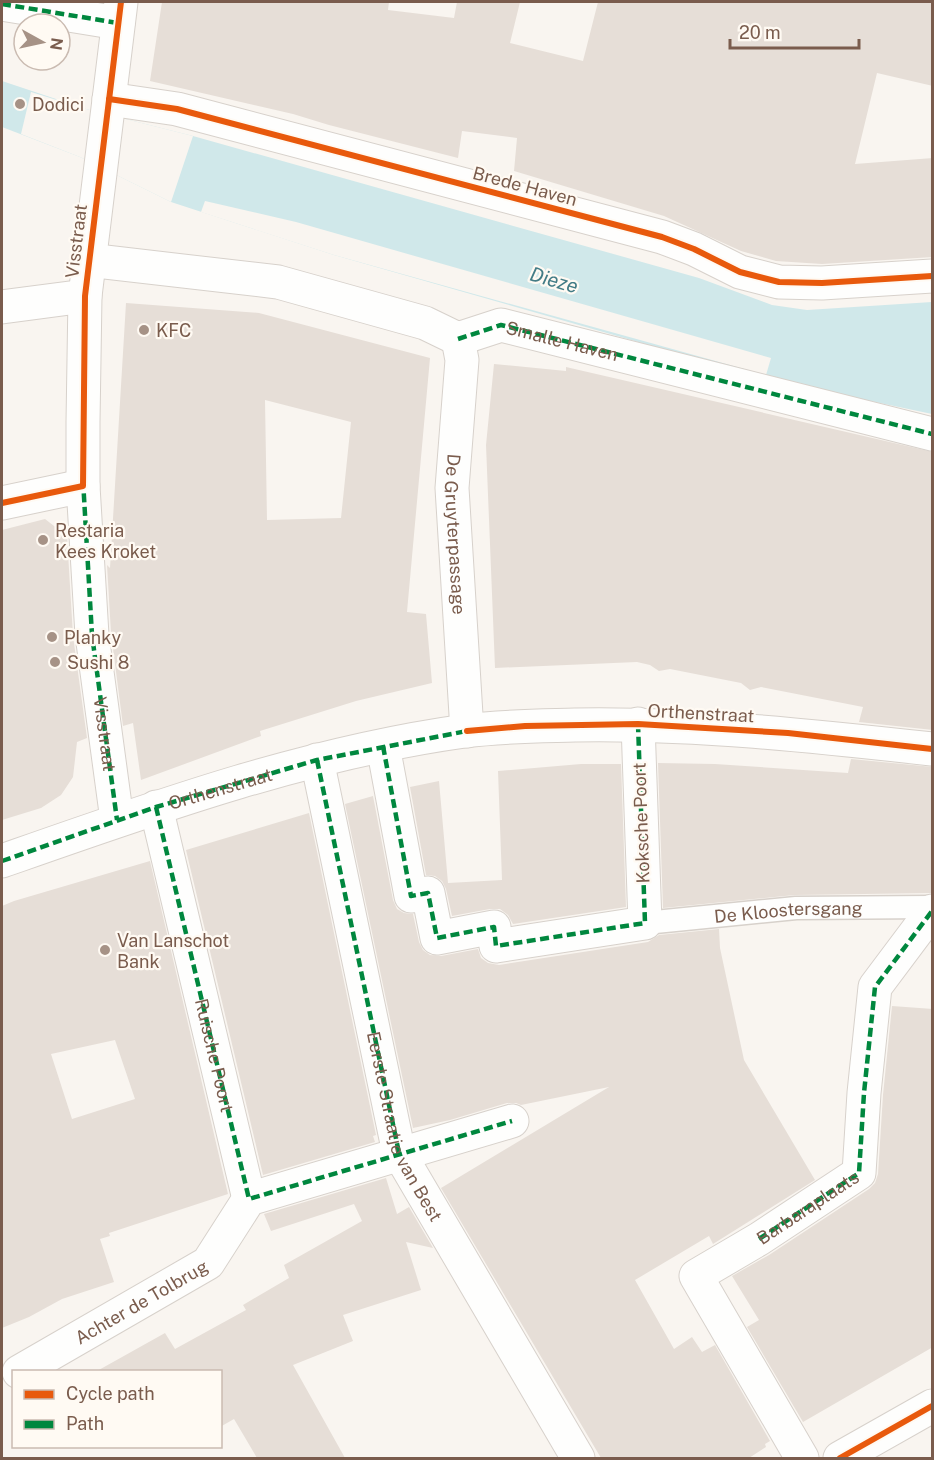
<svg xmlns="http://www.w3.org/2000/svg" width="934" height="1460" font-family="'Public Sans',sans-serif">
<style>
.water{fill:#d0e8ea}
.pier{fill:#f9f5f0}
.building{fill:#e6ded7;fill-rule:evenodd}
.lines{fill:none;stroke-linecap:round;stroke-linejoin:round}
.lane-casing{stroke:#d7d1cb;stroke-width:25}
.street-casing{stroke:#d7d1cb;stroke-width:35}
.lane{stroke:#fefefd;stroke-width:22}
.street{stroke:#fefefd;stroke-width:33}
.quiet{stroke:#00873e;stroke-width:4.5;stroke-dasharray:9 4.5;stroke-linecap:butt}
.cycleway-casing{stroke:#fffaf3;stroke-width:10}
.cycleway{stroke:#e8590c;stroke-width:6}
.poi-dot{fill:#a69286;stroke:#fffaf3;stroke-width:2}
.labels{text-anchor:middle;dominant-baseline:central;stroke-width:4.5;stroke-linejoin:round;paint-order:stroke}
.poi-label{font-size:18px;fill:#7a5c4d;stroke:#fffaf3;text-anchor:start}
.street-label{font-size:18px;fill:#7a5c4d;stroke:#fffaf3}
.water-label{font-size:20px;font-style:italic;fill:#437c86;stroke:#fffaf3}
</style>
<rect width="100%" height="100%" fill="#f9f5f0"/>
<path class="water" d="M 2,81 L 86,109 L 193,136 L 699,278 L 772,305 L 807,310 L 932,302 L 932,414 L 771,380 L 334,255 L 171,202 L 80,157 L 2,127 Z"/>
<g class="pier">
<path d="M 31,92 L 86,109 L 193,136 L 171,202 L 80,157 L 21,134 Z"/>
<path d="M 205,201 L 296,222 L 771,358 L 766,375 L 334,255 L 201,212 Z"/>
</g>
<g class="building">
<path d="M 162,2 L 389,2 L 388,10 L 454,18 L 457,2 L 520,2 L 510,43 L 583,61 L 598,2 L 933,2 L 933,86 L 877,73 L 855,164 L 933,158 L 933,257 L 822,264 L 776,261 L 741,251 L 664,216 L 514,171 L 517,138 L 462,131 L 458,158 L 329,125 L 293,114 L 150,81 Z"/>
<path d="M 126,303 L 259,313 L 430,358 L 407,612 L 426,614 L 432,683 L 356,701 L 260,731 L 261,736 L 141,780 L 133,723 L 123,726 L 111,633 L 107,565 L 110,568 ZM 265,400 L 351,422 L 341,518 L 267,520 Z"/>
<path d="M 494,364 L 566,371 L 566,367 L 933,452 L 933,730 L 859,722 L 863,707 L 761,687 L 750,690 L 741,683 L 670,669 L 659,671 L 650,665 L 637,662 L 495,668 L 486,445 Z"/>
<path d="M 45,519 L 67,536 L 73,636 L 87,738 L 77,742 L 73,777 L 61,795 L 41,808 L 2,820 L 2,530 Z"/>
<path d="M 851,759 L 933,767 L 933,893 L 795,895 L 663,908 L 658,763 L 715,764 L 848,773 Z"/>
<path d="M 581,764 L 621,764 L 626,907 L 513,924 L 508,915 L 500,909 L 490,909 L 452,916 L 446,889 L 442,881 L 435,876 L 426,875 L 410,787 L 439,781 L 448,883 L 502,880 L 498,771 Z"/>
<path d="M 373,796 L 393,900 L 397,909 L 404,913 L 413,914 L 419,942 L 423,950 L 430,955 L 441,956 L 478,949 L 481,958 L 488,963 L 499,965 L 648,942 L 659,935 L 719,929 L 720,948 L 744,1060 L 815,1180 L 713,1244 L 709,1236 L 635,1280 L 674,1349 L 692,1337 L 702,1352 L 715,1345 L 770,1441 L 765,1444 L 766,1447 L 749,1458 L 601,1458 L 441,1188 L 609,1087 L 521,1105 L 516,1103 L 507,1103 L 450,1120 L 413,1128 L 345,804 Z"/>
<path d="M 309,813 L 376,1135 L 373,1136 L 375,1142 L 263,1175 L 186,850 Z"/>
<path d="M 150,861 L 228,1194 L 109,1233 L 110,1236 L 100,1239 L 114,1282 L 62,1299 L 29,1317 L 2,1328 L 2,906 L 14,901 ZM 115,1040 L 135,1099 L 72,1119 L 51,1054 Z"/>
<path d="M 892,1006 L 933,1009 L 933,1347 L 803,1422 L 747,1327 L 759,1320 L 732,1276 L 769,1255 L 869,1189 L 875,1183 L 878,1174 L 883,1095 Z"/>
<path d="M 386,1178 L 397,1214 L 409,1207 L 433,1248 L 406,1242 L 421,1290 L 343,1315 L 353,1341 L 293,1365 L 345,1458 L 257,1458 L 234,1419 L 220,1427 L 220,1371 L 97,1371 L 165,1333 L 175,1349 L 246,1310 L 243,1305 L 289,1278 L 284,1265 L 362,1221 L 354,1204 L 271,1231 L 264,1214 Z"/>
</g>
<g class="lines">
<g class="lane-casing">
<g id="lane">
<path id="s1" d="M 645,923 L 796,908 L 932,907"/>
</g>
</g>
<g class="street-casing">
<g id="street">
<path d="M 2,4 L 118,23"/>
<path d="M 109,99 L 177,109 L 662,237 L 694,249 L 740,272 L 779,282 L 822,283 L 932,276"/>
<path id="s2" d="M 88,260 L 278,282 L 425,323 L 458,339 L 501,325 L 932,434"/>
<path d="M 2,307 L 85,296"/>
<path id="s3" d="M 458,339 L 462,360 L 452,488 L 467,731"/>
<path d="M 2,503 L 83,486"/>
<path d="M 383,746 L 411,896 L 428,893 L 437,938 L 494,927 L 496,946 L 645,923 L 638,724"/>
<path id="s4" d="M 317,760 L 399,1153 L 578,1458"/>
<path id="s5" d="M 156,807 L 249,1199"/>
<path d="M 117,820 L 92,635 L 83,486 L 83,422 L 85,296 L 121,2"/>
<path d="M 2,861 C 153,808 306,753 465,731 C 502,726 539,726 575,725 C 695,723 814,736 932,749"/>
<path id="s6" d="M 19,1372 L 208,1263 L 249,1199 L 512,1121"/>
<path d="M 802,1458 L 696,1276 L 759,1239 L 859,1173 L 864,1093 L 875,987 L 932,911"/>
<path d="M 840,1458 L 932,1406"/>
</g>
</g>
<use href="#lane" class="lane"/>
<use href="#street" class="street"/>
<g class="quiet">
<path d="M 2,4 L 118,23"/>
<path d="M 458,339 L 501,325 L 932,434"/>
<path id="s7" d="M 83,480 L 92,635 L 117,820"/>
<path d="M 383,746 L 411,896 L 428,893 L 437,938 L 494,927 L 496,946 L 645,923 L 638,724"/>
<path d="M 317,760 L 399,1153"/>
<path d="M 156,807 L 249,1199 L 512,1121"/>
<path id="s8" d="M 2,861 L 156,807 L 317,760 L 467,731"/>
<path id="s9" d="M 759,1239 L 859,1173 L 864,1093 L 875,987 L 932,911"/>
</g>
<g class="cycleway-casing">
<g id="cycleway">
<path d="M 109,99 L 177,109 L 662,237 L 694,249 L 740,272 L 779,282 L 822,283 L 932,276"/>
<path d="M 2,503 L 83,486 L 85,296 L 121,2"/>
<path d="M 467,731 L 525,726 L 638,724 L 788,733 L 932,749"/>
<path d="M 840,1458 L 932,1406"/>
</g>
</g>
<use href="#cycleway" class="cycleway"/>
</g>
<g class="poi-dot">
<circle cx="20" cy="104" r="6"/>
<circle cx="144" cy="330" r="6"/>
<circle cx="43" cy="540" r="6"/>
<circle cx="52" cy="637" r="6"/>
<circle cx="55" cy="662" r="6"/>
<circle cx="105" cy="950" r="6"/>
</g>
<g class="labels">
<g class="poi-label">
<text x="32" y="104">Dodici</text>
<text x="156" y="330">KFC</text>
<text x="55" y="530">Restaria<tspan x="55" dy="21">Kees Kroket</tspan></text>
<text x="64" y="637">Planky</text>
<text x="67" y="662">Sushi 8</text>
<text x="117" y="940">Van Lanschot<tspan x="117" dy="21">Bank</tspan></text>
</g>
<g class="street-label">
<text transform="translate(525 186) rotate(15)">Brede Haven</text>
<text transform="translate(76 241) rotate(-83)">Visstraat</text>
<text stroke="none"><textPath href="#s2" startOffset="489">Smalle Haven</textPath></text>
<text stroke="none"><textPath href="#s3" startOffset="196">De Gruyterpassage</textPath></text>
<text transform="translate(701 713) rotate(3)">Orthenstraat</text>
<text stroke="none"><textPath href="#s7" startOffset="255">Visstraat</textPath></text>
<text stroke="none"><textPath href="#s8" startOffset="230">Orthenstraat</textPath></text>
<text transform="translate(641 823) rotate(-92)">Koksche Poort</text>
<text stroke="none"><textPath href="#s1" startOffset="144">De Kloostersgang</textPath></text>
<text stroke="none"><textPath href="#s5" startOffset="255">Ruische Poort</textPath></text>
<text stroke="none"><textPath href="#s4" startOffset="378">Eerste Straatje van Best</textPath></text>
<text stroke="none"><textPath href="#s9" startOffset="58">Barbaraplaats</textPath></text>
<text stroke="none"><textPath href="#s6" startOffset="141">Achter de Tolbrug</textPath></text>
</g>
<g class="water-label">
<text transform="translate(554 280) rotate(16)">Dieze</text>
</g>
</g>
<rect width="934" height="1460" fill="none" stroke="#7a5c4d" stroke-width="6"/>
<rect x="12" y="1370" width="210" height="78" fill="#fffaf3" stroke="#cabbb1" stroke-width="1.5"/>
<rect x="24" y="1390" width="30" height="9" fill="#e8590c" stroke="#cabbb1" stroke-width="1.5"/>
<text x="66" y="1400" font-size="18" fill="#7a5c4d">Cycle path</text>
<rect x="24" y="1420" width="30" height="9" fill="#00873e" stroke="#cabbb1" stroke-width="1.5"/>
<text x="66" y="1430" font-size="18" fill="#7a5c4d">Path</text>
<g transform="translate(42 42) rotate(98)"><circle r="28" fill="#fffaf3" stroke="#cabbb1" stroke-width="1.5"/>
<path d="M0-4.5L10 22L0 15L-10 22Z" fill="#a69286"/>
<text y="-9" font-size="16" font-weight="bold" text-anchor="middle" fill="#7a5c4d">N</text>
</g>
<path d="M730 39v9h129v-9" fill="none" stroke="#7a5c4d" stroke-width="3"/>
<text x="739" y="39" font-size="18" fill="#7a5c4d" stroke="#fffaf3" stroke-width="4.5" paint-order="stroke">20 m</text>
</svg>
